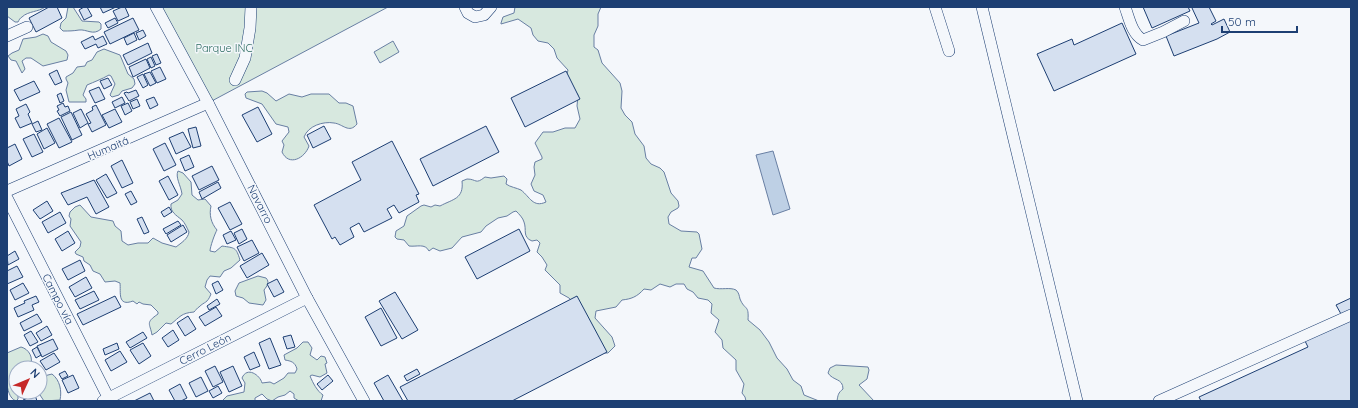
<svg xmlns="http://www.w3.org/2000/svg" width="1358" height="408" font-family="Quicksand,sans-serif">
<style>
.green{fill:#d7e8df;stroke:#687fa3}
.water{fill:#bed0e5;stroke:#687fa3}
.building{fill:#d5e0f0;stroke:#1d3f73}
.lines{fill:none;stroke-linecap:round;stroke-linejoin:round}
.minor-casing{stroke:#1d3f73;stroke-width:12}
.minor{stroke:#f4f7fb;stroke-width:11}
.labels{text-anchor:middle;dominant-baseline:central;stroke-width:3;stroke-linejoin:round;paint-order:stroke}
.park-label{font-size:11px;fill:#2c6c60;stroke:#f4f7fb}
.street-label{font-size:11px;fill:#1d3f73;stroke:#f4f7fb}
</style>
<rect width="100%" height="100%" fill="#f4f7fb"/>
<g class="green">
<path d="M 7,7 L 45,7 C 39,12 28,11 22,17 C 20,18 19,20 18,22 L 15,22 L 7,16 Z"/>
<path d="M 68,7 L 73,7 L 82,21 L 99,22 L 101,24 L 101,29 C 93,36 87,29 79,30 C 73,31 69,31 63,31 L 60,28 L 61,23 L 66,18 Z"/>
<path d="M 156,7 L 388,7 L 208,103 Z"/>
<path d="M 515,7 L 601,7 L 598,14 L 598,26 L 594,35 L 594,47 L 598,50 L 602,63 L 620,83 L 622,91 L 621,108 L 625,115 L 632,122 L 635,134 L 644,146 L 646,158 L 651,164 L 660,168 L 664,172 L 671,193 L 678,201 L 679,206 L 678,208 L 671,212 L 668,217 L 669,224 L 681,231 L 697,232 L 699,234 L 702,249 L 696,258 L 692,258 L 689,267 L 703,271 L 714,288 C 721,290 730,287 736,290 C 739,293 739,295 740,299 C 745,311 749,304 748,320 L 760,330 L 769,342 L 777,358 L 787,369 L 793,380 L 801,386 L 804,395 L 819,401 L 746,401 L 745,397 L 742,393 L 744,384 L 736,370 L 736,360 L 723,348 L 722,340 L 715,332 L 719,320 L 711,313 L 712,304 L 708,300 L 698,298 L 693,292 L 687,289 L 684,284 L 676,284 L 670,287 L 660,284 L 651,290 L 644,289 C 637,297 631,299 622,300 L 616,307 L 596,311 L 595,318 L 612,337 L 615,346 L 608,353 L 603,353 L 579,309 L 569,298 L 560,293 L 560,285 L 545,270 L 547,265 L 542,257 L 537,252 L 540,243 L 537,240 L 532,241 C 522,237 527,230 524,222 C 523,218 519,214 516,211 L 513,212 L 507,216 L 498,218 L 486,226 L 481,232 L 462,237 L 452,248 L 440,251 L 433,248 L 429,251 C 425,243 417,247 409,246 L 404,240 L 397,239 L 395,237 L 396,231 L 404,226 L 407,216 L 421,206 L 424,205 L 431,207 L 435,205 L 440,206 C 453,199 464,199 462,181 L 467,179 C 477,179 475,185 485,177 L 491,178 L 504,176 L 507,179 L 506,184 C 510,187 517,188 521,190 C 530,197 533,208 546,202 L 543,195 L 534,191 L 531,184 L 535,175 L 534,167 L 535,162 L 542,159 L 542,157 L 535,143 L 543,132 L 553,132 L 565,128 L 575,128 L 580,119 L 577,106 L 578,95 L 566,78 L 568,70 L 557,58 L 554,49 L 548,43 L 538,41 L 533,35 L 531,28 L 518,19 L 501,24 L 501,23 L 503,17 L 514,13 Z"/>
<path d="M 43,34 L 48,36 L 51,42 L 66,51 L 68,55 L 67,60 L 43,66 L 31,58 L 26,58 L 22,61 L 25,69 L 22,73 L 16,61 L 11,60 L 8,56 L 12,53 L 19,50 L 23,39 L 36,37 Z"/>
<path d="M 393,41 L 399,52 L 380,63 L 374,52 Z"/>
<path d="M 104,49 L 120,55 L 128,74 L 134,79 L 135,84 L 132,88 L 122,91 L 119,95 L 112,97 L 110,95 L 115,84 L 111,76 L 109,75 C 102,79 94,82 87,85 L 83,95 L 86,99 L 86,102 L 69,102 L 66,90 L 68,83 L 66,79 L 66,77 L 73,73 L 77,67 L 85,66 L 87,62 L 92,60 L 97,52 Z"/>
<path d="M 262,91 L 267,93 L 276,101 L 289,94 L 302,97 L 311,94 L 329,94 L 339,103 L 346,103 L 353,106 L 357,124 C 349,134 343,124 334,123 C 323,121 308,126 304,137 L 309,146 C 305,158 289,167 282,152 L 284,145 L 282,141 L 289,132 L 288,127 L 276,124 L 262,104 L 246,98 L 245,94 L 247,92 Z"/>
<path d="M 178,171 L 183,173 L 191,182 L 192,195 L 198,200 L 205,199 L 211,206 C 209,215 211,223 217,230 C 215,233 210,247 210,251 L 215,252 L 222,246 C 235,248 236,247 240,260 L 231,268 L 224,271 L 220,277 L 210,276 L 207,280 L 205,287 L 211,294 C 207,304 205,301 199,307 C 197,308 196,310 194,312 C 181,313 180,317 171,324 L 166,323 L 157,332 L 152,335 C 150,323 145,323 158,314 L 158,312 L 151,305 L 143,304 L 139,302 L 137,304 L 133,301 C 117,307 121,292 120,283 L 115,281 L 105,282 L 100,274 L 93,271 L 90,265 L 84,261 L 83,257 L 76,254 L 75,252 L 80,247 L 81,242 L 70,226 L 71,219 L 69,216 L 70,212 L 75,207 L 80,205 L 91,217 L 113,221 L 115,226 L 121,231 L 122,241 L 128,245 L 138,243 L 148,243 L 153,238 L 162,243 L 176,247 C 181,243 188,239 189,232 C 187,228 185,223 182,220 C 176,215 170,212 171,204 L 178,200 L 182,194 C 181,186 175,177 178,171 Z"/>
<path d="M 258,276 L 266,278 C 270,282 267,286 264,290 L 266,300 L 263,305 L 249,303 L 243,298 L 236,296 L 235,291 L 239,283 Z"/>
<path d="M 303,342 L 308,342 L 312,348 L 310,355 L 317,360 L 321,356 L 325,357 L 327,363 L 325,364 L 327,373 L 320,377 L 312,375 L 310,376 C 313,383 317,391 323,395 L 321,401 L 299,401 L 294,398 L 294,394 L 290,391 L 285,395 L 278,397 L 272,401 L 267,399 L 262,394 L 255,398 L 255,401 L 222,401 L 227,396 L 244,392 L 245,383 L 242,378 C 247,366 260,375 262,383 L 270,382 L 274,384 L 284,378 L 288,373 L 295,373 L 297,369 C 295,362 291,361 285,360 L 284,355 L 297,348 Z"/>
<path d="M 21,347 C 29,349 34,358 30,366 L 16,368 C 16,372 12,374 13,379 L 16,383 L 16,392 L 18,392 L 18,399 L 16,401 C 3,396 7,366 7,353 Z"/>
<path d="M 836,365 C 847,366 857,366 868,367 L 869,370 L 867,379 L 859,385 L 874,401 L 837,401 C 838,395 838,393 843,389 C 843,378 833,381 828,373 L 830,368 Z"/>
<path d="M 52,374 C 60,380 62,391 60,400 L 44,401 L 38,392 L 40,392 L 40,377 Z"/>
</g>
<path class="water" d="M 773,151 L 790,209 L 773,215 L 756,155 Z"/>
<g class="building">
<path d="M 49,7 L 57,7 L 62,18 L 36,32 L 29,18 Z"/>
<path d="M 84,7 L 87,7 L 92,16 L 84,20 L 79,10 Z"/>
<path d="M 100,7 L 116,7 L 103,13 Z"/>
<path d="M 122,7 L 125,7 L 129,16 L 118,21 L 113,11 Z"/>
<path d="M 1143,7 L 1188,7 L 1190,11 L 1152,28 Z"/>
<path d="M 1193,7 L 1209,7 L 1216,21 L 1211,24 L 1212,25 L 1224,19 L 1230,32 L 1217,39 L 1174,56 L 1166,36 L 1199,23 L 1192,8 Z"/>
<path d="M 115,18 L 118,23 L 108,28 L 105,23 Z"/>
<path d="M 133,18 L 139,30 L 110,44 L 104,32 Z"/>
<path d="M 1122,23 L 1136,54 L 1054,91 L 1037,54 L 1072,39 L 1074,45 Z"/>
<path d="M 143,30 L 146,36 L 139,40 L 136,33 Z"/>
<path d="M 134,33 L 137,40 L 127,45 L 124,38 Z"/>
<path d="M 93,36 L 95,40 L 103,36 L 107,44 L 98,48 L 96,44 L 85,49 L 81,42 Z"/>
<path d="M 148,43 L 152,53 L 128,65 L 123,55 Z"/>
<path d="M 157,54 L 161,63 L 156,65 L 152,56 Z"/>
<path d="M 151,57 L 155,66 L 151,68 L 147,59 Z"/>
<path d="M 146,59 L 150,68 L 133,77 L 129,67 Z"/>
<path d="M 160,67 L 166,79 L 157,83 L 151,71 Z"/>
<path d="M 57,70 L 62,82 L 55,85 L 49,74 Z"/>
<path d="M 566,71 L 580,99 L 525,127 L 511,98 Z"/>
<path d="M 150,72 L 156,83 L 150,86 L 144,74 Z"/>
<path d="M 143,74 L 148,85 L 143,88 L 137,77 Z"/>
<path d="M 108,78 L 112,85 L 104,89 L 100,81 Z"/>
<path d="M 34,81 L 40,92 L 20,101 L 14,90 Z"/>
<path d="M 99,87 L 105,99 L 95,103 L 89,91 Z"/>
<path d="M 136,90 L 139,96 L 129,101 L 124,93 L 127,92 L 128,93 Z"/>
<path d="M 61,93 L 64,101 L 60,103 L 57,95 Z"/>
<path d="M 122,97 L 125,103 L 115,108 L 112,102 Z"/>
<path d="M 154,97 L 158,105 L 150,109 L 146,100 Z"/>
<path d="M 137,99 L 140,106 L 133,109 L 130,102 Z"/>
<path d="M 63,103 L 65,107 L 68,106 L 70,111 L 60,116 L 57,111 L 59,110 L 57,106 Z"/>
<path d="M 128,103 L 132,111 L 125,115 L 121,106 Z"/>
<path d="M 26,104 L 30,112 L 28,114 L 32,123 L 20,128 L 15,118 L 19,116 L 16,109 Z"/>
<path d="M 96,105 L 106,125 L 92,132 L 88,124 L 91,123 L 86,114 L 93,110 L 92,107 Z"/>
<path d="M 258,107 L 272,134 L 257,142 L 242,115 Z"/>
<path d="M 81,109 L 88,123 L 80,128 L 73,113 Z"/>
<path d="M 115,109 L 122,122 L 109,128 L 102,115 Z"/>
<path d="M 71,112 L 82,135 L 72,140 L 61,117 Z"/>
<path d="M 59,118 L 72,142 L 59,148 L 47,124 Z"/>
<path d="M 38,121 L 42,130 L 36,132 L 32,124 Z"/>
<path d="M 324,126 L 331,139 L 313,148 L 307,135 Z"/>
<path d="M 486,126 L 499,152 L 433,186 L 420,159 Z"/>
<path d="M 196,127 L 201,146 L 193,148 L 188,129 Z"/>
<path d="M 47,128 L 55,143 L 44,149 L 37,134 Z"/>
<path d="M 183,132 L 191,147 L 176,154 L 169,138 Z"/>
<path d="M 34,134 L 43,152 L 32,157 L 23,139 Z"/>
<path d="M 392,141 L 419,194 L 416,195 L 419,202 L 399,213 L 394,205 L 387,209 L 392,218 L 364,232 L 359,223 L 350,228 L 354,237 L 340,245 L 335,237 L 332,239 L 314,205 L 361,180 L 352,162 Z"/>
<path d="M 165,143 L 176,165 L 164,171 L 153,149 Z"/>
<path d="M 15,144 L 22,159 L 9,166 L 7,161 L 7,148 Z"/>
<path d="M 189,155 L 194,167 L 185,171 L 180,159 Z"/>
<path d="M 122,160 L 133,183 L 122,188 L 111,166 Z"/>
<path d="M 212,166 L 219,180 L 199,190 L 192,176 Z"/>
<path d="M 106,174 L 117,193 L 107,198 L 96,180 Z"/>
<path d="M 168,176 L 178,195 L 169,200 L 159,181 Z"/>
<path d="M 94,180 L 109,207 L 96,214 L 87,197 L 68,205 L 61,193 Z"/>
<path d="M 218,182 L 221,188 L 202,199 L 199,192 Z"/>
<path d="M 131,191 L 137,202 L 131,205 L 125,194 Z"/>
<path d="M 47,201 L 53,211 L 40,219 L 33,210 Z"/>
<path d="M 230,202 L 242,224 L 230,230 L 218,208 Z"/>
<path d="M 169,207 L 172,212 L 164,217 L 161,212 Z"/>
<path d="M 60,212 L 66,223 L 48,233 L 42,222 Z"/>
<path d="M 142,217 L 149,232 L 144,234 L 137,219 Z"/>
<path d="M 178,221 L 181,225 L 166,234 L 163,229 Z"/>
<path d="M 183,225 L 187,232 L 171,242 L 167,235 Z"/>
<path d="M 242,229 L 247,239 L 239,244 L 234,233 Z"/>
<path d="M 519,229 L 530,251 L 477,279 L 465,257 Z"/>
<path d="M 68,231 L 75,243 L 62,251 L 55,239 Z"/>
<path d="M 231,231 L 236,240 L 227,244 L 223,235 Z"/>
<path d="M 252,240 L 259,253 L 244,261 L 237,247 Z"/>
<path d="M 15,251 L 19,259 L 8,265 L 7,256 Z"/>
<path d="M 262,253 L 269,265 L 247,278 L 240,266 Z"/>
<path d="M 80,260 L 85,271 L 68,280 L 62,269 Z"/>
<path d="M 17,266 L 23,277 L 7,284 L 7,271 Z"/>
<path d="M 86,277 L 92,288 L 75,297 L 69,287 Z"/>
<path d="M 277,279 L 284,292 L 274,297 L 267,284 Z"/>
<path d="M 218,281 L 223,290 L 216,294 L 212,284 Z"/>
<path d="M 23,283 L 29,293 L 15,300 L 10,290 Z"/>
<path d="M 94,291 L 99,300 L 80,309 L 75,300 Z"/>
<path d="M 395,292 L 418,330 L 402,339 L 379,301 Z"/>
<path d="M 36,296 L 39,302 L 32,305 L 34,310 L 18,317 L 14,308 L 25,303 L 24,301 Z"/>
<path d="M 115,296 L 121,307 L 83,325 L 77,314 Z"/>
<path d="M 577,296 L 607,352 L 512,401 L 408,401 L 400,387 Z"/>
<path d="M 1351,298 L 1351,310 L 1341,314 L 1336,305 Z"/>
<path d="M 217,299 L 220,304 L 209,310 L 207,306 Z"/>
<path d="M 216,307 L 222,316 L 205,326 L 199,317 Z"/>
<path d="M 381,308 L 397,338 L 381,346 L 365,317 Z"/>
<path d="M 37,314 L 42,322 L 24,331 L 20,323 Z"/>
<path d="M 188,316 L 196,329 L 185,336 L 177,323 Z"/>
<path d="M 1351,320 L 1351,401 L 1201,401 L 1199,397 L 1308,347 L 1305,341 Z"/>
<path d="M 47,326 L 52,335 L 41,341 L 36,333 Z"/>
<path d="M 173,330 L 179,340 L 168,347 L 162,338 Z"/>
<path d="M 31,331 L 38,342 L 30,346 L 24,335 Z"/>
<path d="M 143,332 L 147,338 L 130,348 L 126,342 Z"/>
<path d="M 291,335 L 295,347 L 287,349 L 283,337 Z"/>
<path d="M 270,338 L 281,365 L 269,369 L 259,343 Z"/>
<path d="M 53,339 L 58,349 L 42,357 L 37,346 Z"/>
<path d="M 117,343 L 119,349 L 105,355 L 103,349 Z"/>
<path d="M 143,343 L 151,356 L 139,364 L 130,350 Z"/>
<path d="M 37,347 L 41,355 L 36,358 L 32,350 Z"/>
<path d="M 120,351 L 127,362 L 111,371 L 105,360 Z"/>
<path d="M 254,352 L 260,366 L 250,370 L 244,357 Z"/>
<path d="M 54,353 L 60,362 L 46,370 L 40,361 Z"/>
<path d="M 215,366 L 223,382 L 213,387 L 205,371 Z"/>
<path d="M 233,366 L 242,386 L 229,392 L 220,372 Z"/>
<path d="M 417,369 L 420,374 L 407,381 L 404,376 Z"/>
<path d="M 65,371 L 68,376 L 62,379 L 59,374 Z"/>
<path d="M 73,375 L 79,388 L 68,393 L 62,380 Z"/>
<path d="M 328,375 L 333,381 L 322,390 L 317,384 Z"/>
<path d="M 388,375 L 403,401 L 384,401 L 374,383 Z"/>
<path d="M 201,377 L 208,391 L 196,397 L 189,383 Z"/>
<path d="M 180,384 L 187,398 L 181,401 L 175,401 L 169,390 Z"/>
<path d="M 218,386 L 222,393 L 213,398 L 209,391 Z"/>
<path d="M 20,392 L 30,392 L 31,396 L 24,399 Z"/>
<path d="M 150,393 L 154,401 L 134,401 Z"/>
<path d="M 35,395 L 37,401 L 24,401 L 23,400 Z"/>
</g>
<g class="lines">
<g class="minor-casing">
<g id="minor">
<path d="M 156,7 L 208,103 L 307,298 L 364,401"/>
<path d="M 465,7 L 468,13 L 475,17 L 484,15 L 491,7"/>
<path d="M 935,7 L 949,51"/>
<path d="M 982,7 L 1077,401"/>
<path d="M 1125,7 C 1129,18 1132,34 1143,40 L 1163,32 L 1184,21"/>
<path d="M 7,36 L 27,27"/>
<path d="M 235,80 L 245,58 L 250,28 L 251,7"/>
<path d="M 7,191 L 208,103"/>
<path d="M 7,198 L 110,401"/>
<path d="M 103,401 L 307,298"/>
<path d="M 1159,401 L 1351,315"/>
</g>
</g>
<use href="#minor" class="minor"/>
</g>
<g class="labels">
<g class="park-label">
<text x="224" y="48">Parque INC</text>
</g>
<g class="street-label">
<text transform="translate(108 148) rotate(-23)">Humaitá</text>
<text transform="translate(260 204) rotate(63)">Navarro</text>
<text transform="translate(58 299) rotate(63)">Campo vía</text>
<text transform="translate(205 349) rotate(-27)">Cerro León</text>
</g>
</g>
<rect width="1358" height="408" fill="none" stroke="#1d3f73" stroke-width="16"/>
<g transform="translate(28 380) rotate(46)"><circle r="19" fill="#f4f7fb" stroke="#9eadc5"/>
<path d="M0-3L7 15L0 10L-7 15Z" fill="#c62828"/>
<text y="-6" font-size="11" font-weight="bold" text-anchor="middle" fill="#1d3f73">N</text>
</g>
<path d="M1222 26v6h75v-6" fill="none" stroke="#1d3f73" stroke-width="2"/>
<text x="1228" y="26" font-size="12" fill="#1d3f73" stroke="#f4f7fb" stroke-width="3" paint-order="stroke">50 m</text>
</svg>
